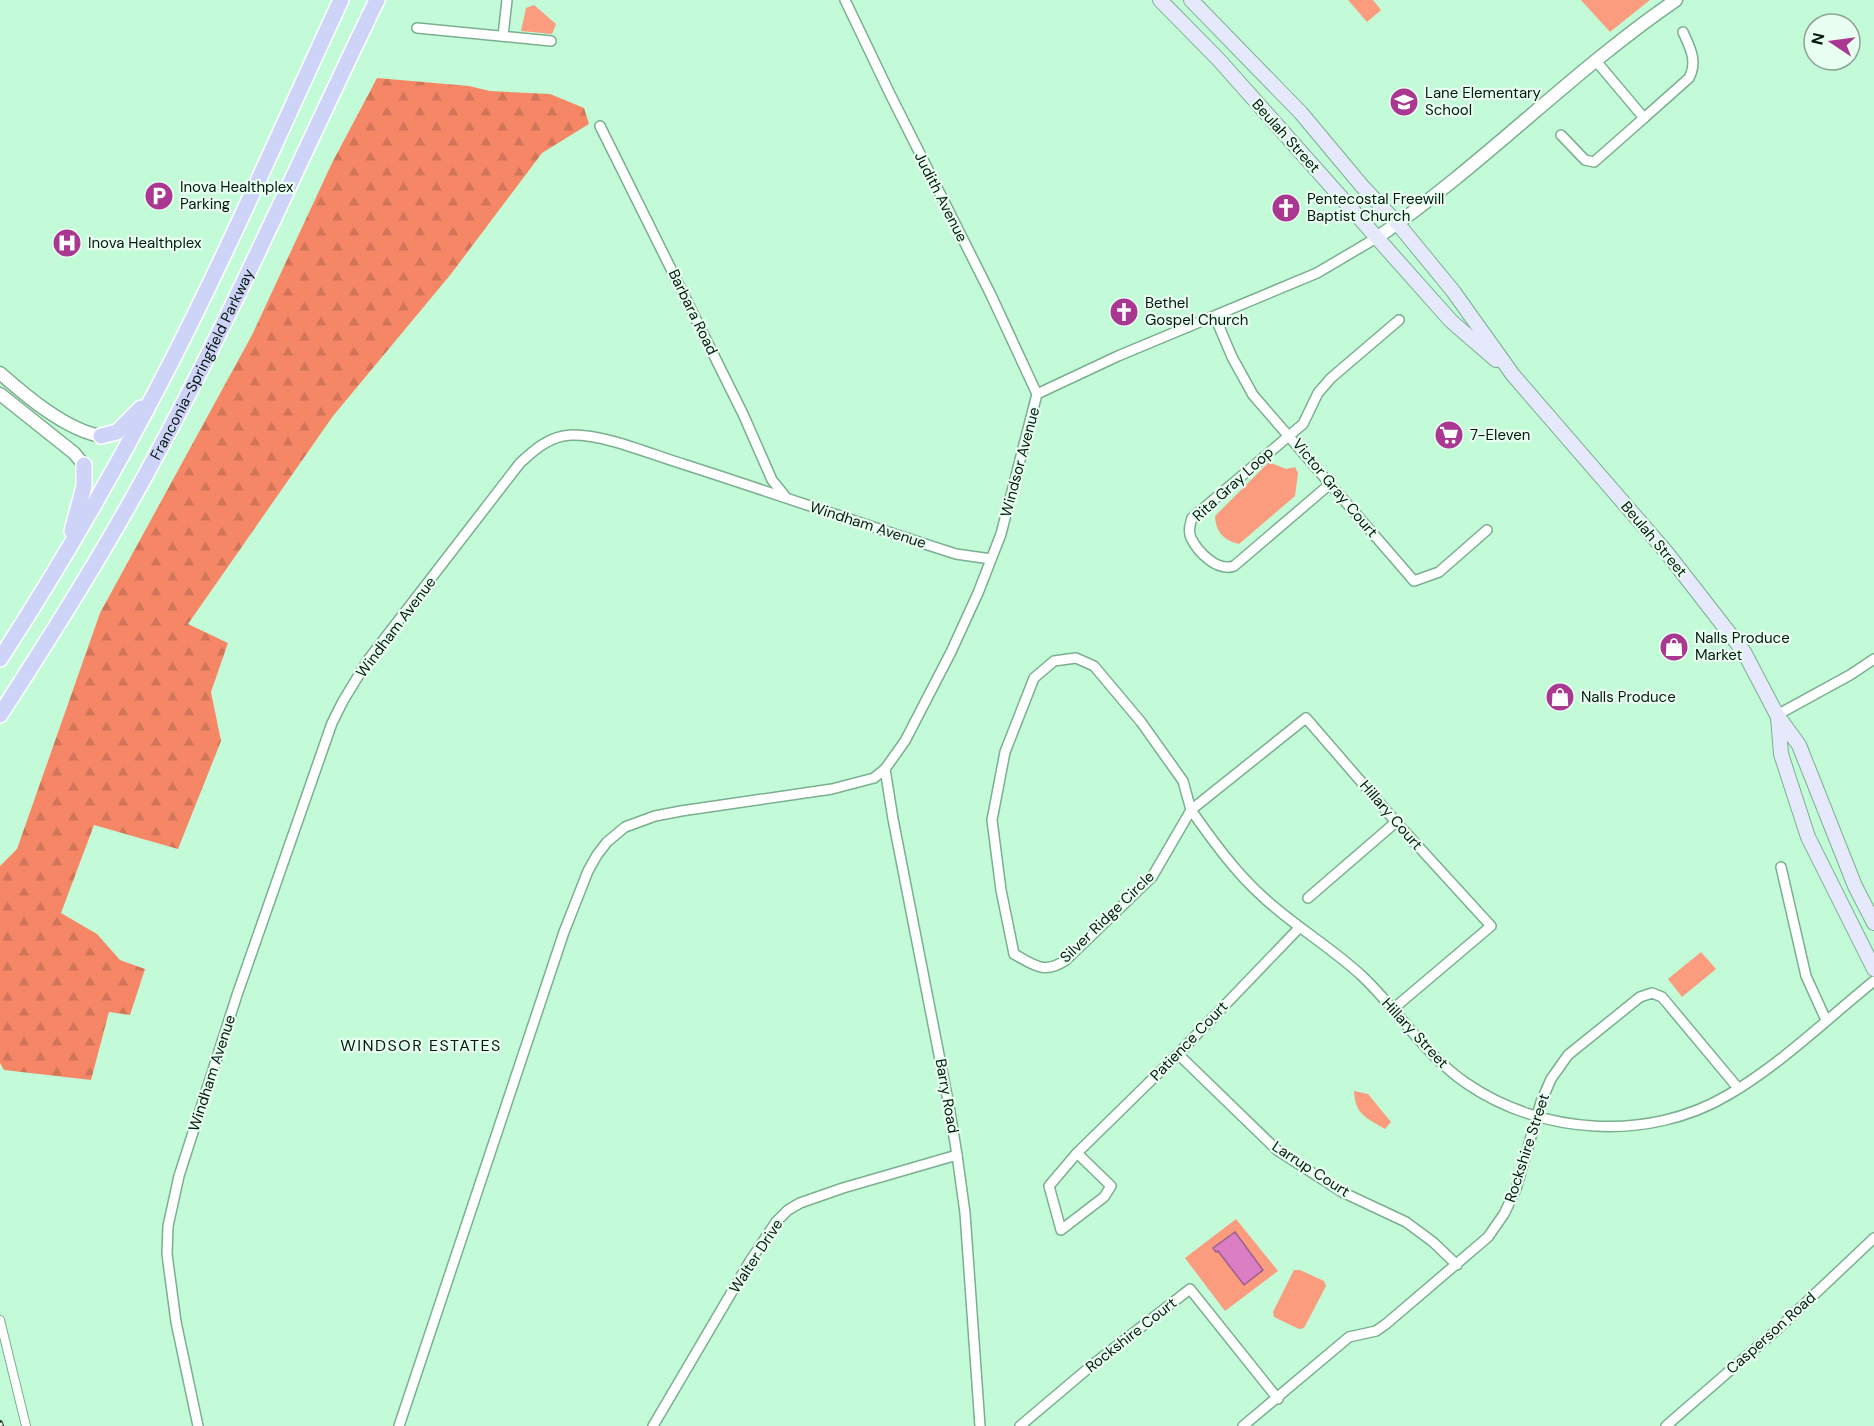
<svg xmlns="http://www.w3.org/2000/svg" width="1874" height="1426" font-family="'DM Sans',sans-serif">
<style>
.green{fill:#fb9c7f}
.forest{fill:url(#forest-firs)}
.water{fill:#dc7ec3;stroke:#9b608d;stroke-width:1.5}
.lines{fill:none;stroke-linecap:round;stroke-linejoin:round}
.pedestrian-casing{stroke:#7aaf8f;stroke-width:10}
.minor-casing{stroke:#7aaf8f;stroke-width:12}
.tertiary-casing{stroke:#7aaf8f;stroke-width:15}
.secondary-casing{stroke:#7aaf8f;stroke-width:16}
.primary-casing{stroke:#fff;stroke-width:18}
.pedestrian{stroke:#fff;stroke-width:8}
.minor{stroke:#fff;stroke-width:9}
.tertiary{stroke:#fff;stroke-width:12}
.secondary{stroke:#e6e9fb;stroke-width:14}
.primary{stroke:#ced3f8;stroke-width:15}
.rail-casing{stroke:#1e3829;stroke-width:6}
.rail{stroke:#e9fff1;stroke-width:4;stroke-dasharray:11;stroke-linecap:butt}
.labels{text-anchor:middle;dominant-baseline:central;stroke-width:4.5;stroke-linejoin:round;paint-order:stroke}
.poi-label{font-size:15px;fill:#04190e;stroke:#e9fff1;text-anchor:start}
.street-label{font-size:15px;fill:#04190e;stroke:#e9fff1}
.neighbourhood-label{font-size:16px;letter-spacing:1.5px;fill:#04190e;stroke:#e9fff1}
</style>
<defs>
<pattern id="forest-firs" width="22" height="20" patternUnits="userSpaceOnUse" patternTransform="scale(1.5)"><rect width="22" height="20" fill="#f68766"/><path d="M5 1l3.5 6h-7zM16 11l3.5 6h-7z" fill="#d17457"/></pattern>
</defs>
<rect width="100%" height="100%" fill="#c3fbd8"/>
<g class="green">
<path d="M 1348,0 L 1373,0 L 1381,10 L 1367,22 Z"/>
<path d="M 1581,0 L 1650,0 L 1610,32 Z"/>
<path d="M 534,5 L 556,24 L 552,34 L 521,31 L 526,8 Z"/>
<path d="M 1269,462 L 1286,469 L 1295,467 L 1298,473 L 1295,496 L 1239,544 C 1223,540 1216,532 1215,516 Z"/>
<path d="M 1701,952 L 1716,969 L 1682,997 L 1668,979 Z"/>
<path d="M 1354,1091 L 1368,1094 L 1391,1122 L 1385,1129 C 1367,1118 1355,1115 1354,1091 Z"/>
<path d="M 1236,1219 L 1278,1271 L 1225,1311 L 1185,1258 Z"/>
<path d="M 1294,1270 L 1300,1270 L 1324,1281 L 1326,1286 L 1304,1328 L 1299,1329 L 1274,1317 L 1273,1312 Z"/>
</g>
<path class="forest" d="M 377,78 L 469,86 L 490,91 L 550,94 L 584,108 L 589,124 L 542,153 L 451,274 L 333,416 L 188,624 L 228,643 L 211,692 L 221,741 L 178,849 L 94,825 L 61,913 L 97,934 L 120,960 L 145,969 L 130,1015 L 109,1012 L 91,1080 L 4,1070 L 0,1063 L 0,866 L 17,849 L 100,613 L 252,335 L 332,163 Z"/>
<path class="water" d="M 1235,1232 L 1263,1270 L 1244,1285 L 1218,1251 L 1216,1252 L 1213,1248 Z"/>
<g class="lines">
<g class="pedestrian-casing">
<path id="pedestrian" d="M 0,1320 L 26,1426"/>
</g>
<g class="minor-casing">
<g id="minor">
<path d="M 845,0 L 890,94 L 991,295 L 1037,394"/>
<path d="M 417,28 L 551,41"/>
<path d="M 503,36 L 507,0"/>
<path d="M 1644,118 L 1689,78 C 1698,61 1690,48 1683,32"/>
<path d="M 600,126 L 743,414 L 772,480 L 785,496"/>
<path d="M 1561,135 L 1585,160 L 1594,162 L 1644,118 L 1596,61"/>
<path d="M 1215,317 L 1232,357 L 1253,395 L 1414,581 L 1439,572 L 1487,530"/>
<path d="M 1330,484 L 1234,566 C 1217,572 1198,552 1191,538 C 1188,531 1190,525 1192,518 L 1303,424 L 1318,393 L 1331,378 L 1399,320"/>
<path d="M 1076,658 L 1094,666 L 1141,722 L 1183,781 L 1191,810 L 1152,877 L 1066,960 C 1044,975 1034,965 1014,954 L 1001,890 L 992,820 L 1005,752 L 1034,678 L 1054,661 Z"/>
<path d="M 1777,715 L 1850,675 L 1874,659"/>
<path d="M 885,769 L 893,819 L 949,1106 L 957,1155 L 965,1213 L 980,1426"/>
<path d="M 1781,867 L 1806,976 L 1826,1020"/>
<path d="M 1308,898 L 1396,822"/>
<path d="M 1393,1009 L 1491,926 L 1396,822 L 1306,718 L 1191,810 C 1213,841 1235,872 1263,897 C 1294,926 1331,947 1362,976 C 1398,1010 1424,1054 1466,1083 C 1541,1135 1649,1142 1728,1095 C 1781,1064 1827,1019 1874,981"/>
<path d="M 1178,1054 L 1277,1150 L 1342,1192 L 1406,1222 L 1433,1242 L 1457,1265"/>
<path d="M 1077,1153 L 1178,1054 L 1299,928"/>
<path d="M 1077,1153 L 1111,1186 L 1104,1197 L 1061,1230 L 1049,1186 Z"/>
<path d="M 198,1426 L 176,1322 L 167,1254 L 168,1226 L 179,1176 L 237,995 L 332,723 L 343,701 L 368,660 L 520,463 C 535,449 550,436 571,435 C 605,434 652,455 686,465 C 776,494 865,525 956,554 L 991,559"/>
<path d="M 399,1426 L 564,932 L 588,871 L 597,855 L 607,842 L 625,827 L 655,816 L 681,811 L 832,789 L 874,778 L 885,769 L 905,741 L 951,652 L 978,593 L 1001,534 L 1037,394 L 1118,356 L 1317,273 L 1378,237"/>
<path d="M 653,1426 L 750,1261 L 776,1222 L 788,1210 L 800,1203 L 843,1188 L 957,1155"/>
<path d="M 1020,1426 L 1091,1366 L 1190,1289 L 1278,1399"/>
<path d="M 1243,1426 L 1349,1337 L 1376,1331 L 1386,1324 L 1488,1237 L 1504,1214 L 1516,1189 L 1541,1102 L 1551,1079 L 1568,1055 L 1640,997 L 1652,993 L 1662,997 L 1738,1088"/>
<path d="M 1666,1426 L 1779,1328 L 1874,1238"/>
</g>
</g>
<g class="tertiary-casing">
<g id="tertiary">
<path d="M 1378,237 C 1483,165 1571,72 1676,0"/>
<path d="M 0,373 C 26,396 66,430 101,436"/>
<path d="M 0,394 L 74,453 L 84,465"/>
</g>
</g>
<g class="secondary-casing">
<g id="secondary">
<path d="M 1160,0 L 1219,60 L 1451,321 L 1496,360"/>
<path d="M 1191,0 L 1301,113 L 1362,186 L 1398,224 L 1453,291 L 1513,375 L 1667,553 L 1744,652 L 1777,715 L 1799,745 L 1855,886 L 1874,923"/>
<path d="M 1778,717 L 1781,754 L 1808,837 L 1874,969"/>
</g>
</g>
<g class="primary-casing">
<g id="primary">
<path d="M 101,436 L 117,432 L 141,408"/>
<path d="M 72,531 L 84,486 L 84,465"/>
<path d="M 0,659 C 55,574 106,487 153,397 C 221,268 279,133 341,0"/>
<path id="s1" d="M 0,715 C 56,628 111,541 159,450 C 238,303 304,150 377,0"/>
</g>
</g>
<use href="#pedestrian" class="pedestrian"/>
<use href="#minor" class="minor"/>
<use href="#tertiary" class="tertiary"/>
<use href="#secondary" class="secondary"/>
<use href="#primary" class="primary"/>
<g class="rail-casing">
<path id="rail" d="M 0,1423 L 1,1426"/>
</g>
<use href="#rail" class="rail"/>
</g>
<defs>
<g id="school-disc" transform="scale(1.5)"><circle r="9.5" fill="#aa3791" stroke="#e9fff1"/><path d="M0-5L7-2L0 1L-7-2ZM-4 1L0 2.5L4 1V4Q0 6-4 4Z" fill="#fff"/></g>
<g id="parking-disc" transform="scale(1.5)"><circle r="9.5" fill="#aa3791" stroke="#e9fff1"/><path d="M-3.5-5.5H1a3.5 3.5 0 0 1 0 7H-1V5.5H-3.5ZM-1-3.4V-.6H.8a1.4 1.4 0 0 0 0-2.8Z" fill="#fff"/></g>
<g id="church-disc" transform="scale(1.5)"><circle r="9.5" fill="#aa3791" stroke="#e9fff1"/><path d="M-1.2-6h2.4v3.5h3.3v2.4h-3.3V6h-2.4V-.1h-3.3v-2.4h3.3Z" fill="#fff"/></g>
<g id="hospital-disc" transform="scale(1.5)"><circle r="9.5" fill="#aa3791" stroke="#e9fff1"/><path d="M-5-5h3v3.5h4V-5h3V5h-3V1.5h-4V5h-3Z" fill="#fff"/></g>
<g id="supermarket-disc" transform="scale(1.5)"><circle r="9.5" fill="#aa3791" stroke="#e9fff1"/><path d="M-6-5.5h2.5l.6 2H6L4.5 2H-2.5L-4.4-4H-6ZM-1.5 3.2a1.3 1.3 0 1 0 .1 0ZM3 3.2a1.3 1.3 0 1 0 .1 0Z" fill="#fff"/></g>
<g id="shop-disc" transform="scale(1.5)"><circle r="9.5" fill="#aa3791" stroke="#e9fff1"/><path d="M-5-2.5h2.3a2.7 3.5 0 0 1 5.4 0H5L5.5 6h-11ZM-1.5-2.5h3a1.5 2.3 0 0 0-3 0Z" fill="#fff"/></g>
</defs>
<g fill-rule="evenodd">
<use href="#school-disc" x="1404" y="102"/>
<use href="#parking-disc" x="159" y="196"/>
<use href="#church-disc" x="1286" y="208"/>
<use href="#hospital-disc" x="67" y="243"/>
<use href="#church-disc" x="1124" y="312"/>
<use href="#supermarket-disc" x="1449" y="435"/>
<use href="#shop-disc" x="1674" y="647"/>
<use href="#shop-disc" x="1560" y="697"/>
</g>
<g class="labels">
<g class="poi-label">
<text x="1425" y="93">Lane Elementary<tspan x="1425" dy="17">School</tspan></text>
<text x="180" y="187">Inova Healthplex<tspan x="180" dy="17">Parking</tspan></text>
<text x="1307" y="199">Pentecostal Freewill<tspan x="1307" dy="17">Baptist Church</tspan></text>
<text x="88" y="243">Inova Healthplex</text>
<text x="1145" y="303">Bethel<tspan x="1145" dy="17">Gospel Church</tspan></text>
<text x="1470" y="435">7-Eleven</text>
<text x="1695" y="638">Nalls Produce<tspan x="1695" dy="17">Market</tspan></text>
<text x="1581" y="697">Nalls Produce</text>
</g>
<g class="street-label">
<text transform="translate(1286 136) rotate(48)">Beulah Street</text>
<text transform="translate(941 197) rotate(63)">Judith Avenue</text>
<text transform="translate(693 312) rotate(64)">Barbara Road</text>
<text stroke="none"><textPath href="#s1" startOffset="405">Franconia-Springfield Parkway</textPath></text>
<text transform="translate(1020 462) rotate(-75)">Windsor Avenue</text>
<text transform="translate(1233 484) rotate(-42)">Rita Gray Loop</text>
<text transform="translate(1335 488) rotate(50)">Victor Gray Court</text>
<text transform="translate(868 525) rotate(18)">Windham Avenue</text>
<text transform="translate(1654 539) rotate(50)">Beulah Street</text>
<text transform="translate(396 627) rotate(-53)">Windham Avenue</text>
<text transform="translate(1391 815) rotate(49)">Hillary Court</text>
<text transform="translate(1107 917) rotate(-44)">Silver Ridge Circle</text>
<text transform="translate(1415 1033) rotate(47)">Hillary Street</text>
<text transform="translate(1189 1041) rotate(-46)">Patience Court</text>
<text transform="translate(212 1073) rotate(-72)">Windham Avenue</text>
<text transform="translate(947 1096) rotate(80)">Barry Road</text>
<text transform="translate(1527 1148) rotate(-72)">Rockshire Street</text>
<text transform="translate(1311 1169) rotate(33)">Larrup Court</text>
<text transform="translate(756 1256) rotate(-57)">Walter Drive</text>
<text transform="translate(1771 1333) rotate(-42)">Casperson Road</text>
<text transform="translate(1131 1335) rotate(-38)">Rockshire Court</text>
</g>
<g class="neighbourhood-label">
<text x="421" y="1045">WINDSOR ESTATES</text>
</g>
</g>
<g transform="translate(1832 42) rotate(283)"><circle r="28" fill="#e9fff1" stroke="#8da396" stroke-width="1.5"/>
<path d="M0-4.5L10 22L0 15L-10 22Z" fill="#aa3791"/>
<text y="-9" font-size="16" font-weight="bold" text-anchor="middle" fill="#04190e">N</text>
</g>
</svg>
